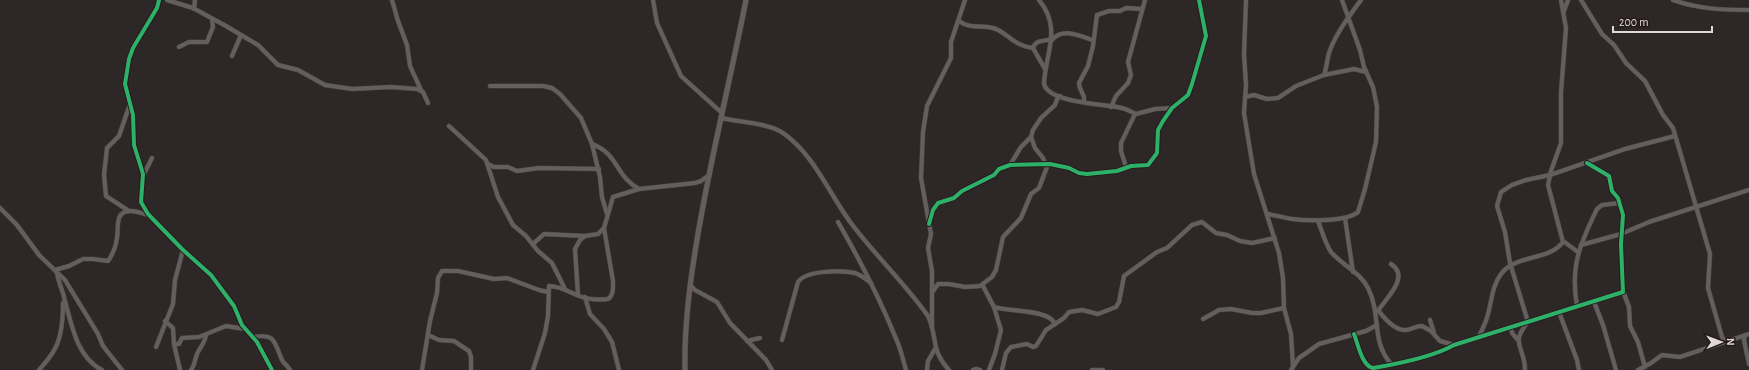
<svg xmlns="http://www.w3.org/2000/svg" width="1749" height="370" font-family="'Alegreya Sans',sans-serif">
<style>
.lines{fill:none;stroke-linecap:round;stroke-linejoin:round}
.minor-casing{stroke:#4a4545;stroke-width:5}
.major-casing{stroke:#4a4545;stroke-width:6}
.minor{stroke:#645f5f;stroke-width:4}
.major{stroke:#675d5d;stroke-width:5}
.cycleway-casing{stroke:#261a1b;stroke-width:6}
.cycleway{stroke:#2db169;stroke-width:4}
</style>
<rect width="100%" height="100%" fill="#2d2727"/>
<g class="lines">
<g class="minor-casing">
<g id="minor">
<path d="M 159,0 L 157,8 L 133,48 L 129,59 L 125,84 L 133,115 L 134,145 L 143,174 L 141,202 L 148,214 L 182,249 L 211,275 L 234,306 L 242,325 L 257,342 L 272,370"/>
<path d="M 167,0 L 193,8 L 226,26 L 258,45 L 278,65 L 298,70 L 325,85 L 352,89 L 391,87 L 417,89 L 423,92 L 428,103"/>
<path d="M 392,0 L 398,21 L 407,45 L 410,66 L 421,90"/>
<path d="M 653,0 L 657,23 L 681,76 L 722,113"/>
<path d="M 1039,0 C 1062,28 1046,52 1044,83 C 1046,103 1106,104 1122,108 C 1127,109 1131,112 1136,114 L 1155,109 L 1172,108"/>
<path d="M 1246,0 L 1244,54 L 1246,85 L 1244,113 L 1254,174 L 1279,253 L 1283,278 L 1284,308 L 1291,334 L 1293,366"/>
<path d="M 1581,0 L 1602,34 L 1614,45 L 1626,63 L 1645,81 L 1663,115 L 1673,128 L 1710,254 L 1708,288 L 1722,337 L 1725,341"/>
<path d="M 1673,0 C 1698,9 1723,10 1749,10"/>
<path d="M 194,9 L 195,0"/>
<path d="M 1564,11 L 1568,0"/>
<path d="M 959,21 C 969,29 981,25 993,28 C 1006,31 1013,46 1033,48 L 1045,69"/>
<path d="M 179,47 L 189,42 L 207,42 L 213,27 L 212,19"/>
<path d="M 1033,48 C 1036,39 1044,42 1051,39 L 1052,40 C 1062,27 1080,36 1093,40"/>
<path d="M 232,56 L 241,35"/>
<path d="M 1324,75 C 1327,67 1327,58 1330,50 C 1337,32 1350,15 1361,0"/>
<path d="M 490,86 L 543,86 L 552,88 L 560,94 L 581,118 L 592,144 L 600,177 L 602,197 L 607,214"/>
<path d="M 1245,97 L 1254,95 L 1267,99 L 1278,98 L 1296,86 L 1324,75 L 1354,69 L 1366,72"/>
<path d="M 1084,102 L 1084,97 L 1080,88 L 1079,83 L 1088,66 L 1093,46 L 1097,15 L 1109,11 L 1120,11 L 1126,8 L 1142,9"/>
<path d="M 1111,107 L 1116,96 L 1128,83 L 1131,75 L 1128,62 L 1145,0"/>
<path d="M 721,118 C 739,122 768,123 783,133 C 816,156 830,197 854,227 C 878,258 906,285 928,316 C 938,338 930,349 949,370"/>
<path d="M 449,126 L 486,160 L 498,197 L 513,225 L 526,236 L 538,251 L 552,263 L 565,289"/>
<path d="M 592,144 C 619,154 615,176 639,189"/>
<path d="M 488,164 L 494,167 L 508,167 L 517,171 L 539,168 L 599,169"/>
<path d="M 1010,165 L 1021,147 L 1031,137 L 1033,130 L 1041,118 L 1055,105 L 1058,97 L 1060,96"/>
<path d="M 1126,167 L 1121,151 L 1121,143 L 1135,114"/>
<path d="M 143,176 L 152,158"/>
<path d="M 0,208 L 17,225 L 39,255 L 65,280 L 98,334 L 103,346 L 122,370"/>
<path d="M 129,211 L 106,196 L 104,175 L 107,148 L 119,136 L 130,104"/>
<path d="M 1267,214 C 1276,215 1284,218 1292,219 C 1307,221 1346,222 1358,212 L 1365,189 L 1376,142 L 1377,107 L 1373,87 L 1364,67 L 1360,50 L 1342,0"/>
<path d="M 1345,218 L 1353,272"/>
<path d="M 1318,221 C 1322,231 1325,243 1331,252 C 1342,265 1361,273 1368,288 C 1382,316 1370,341 1392,365"/>
<path d="M 838,222 C 860,260 880,299 897,341 C 901,350 903,360 906,370"/>
<path d="M 929,224 L 933,210 L 938,203 L 954,198 L 962,191 L 994,175 L 999,169 L 1010,165 L 1050,164 L 1069,168 L 1079,173 L 1087,174 L 1117,171 L 1131,166 L 1148,165 L 1157,153 L 1158,130 L 1163,121 L 1172,108 L 1188,95 L 1192,84 L 1206,36 L 1199,0"/>
<path d="M 1563,241 L 1578,252"/>
<path d="M 533,244 L 544,234 L 585,236 L 598,234 L 604,228 L 613,197 L 639,189 L 695,183 L 701,181 L 709,175"/>
<path d="M 1581,245 L 1621,234 L 1649,222 L 1749,190"/>
<path d="M 55,270 L 69,266 L 83,259 L 93,259 L 108,261 C 113,254 116,246 117,238 C 119,227 114,211 131,211 C 137,211 143,214 149,215"/>
<path d="M 57,273 C 58,281 62,289 64,297 C 71,322 76,357 102,370"/>
<path d="M 690,285 L 695,290 L 717,302 L 730,323 L 766,360 L 772,370"/>
<path d="M 983,286 L 994,307 L 1001,330 L 995,354 L 989,370"/>
<path d="M 933,291 L 938,284 L 949,284 L 965,287 L 980,286 L 992,277 L 996,270 L 1003,237 L 1021,218 L 1031,194 L 1039,188 L 1047,167 L 1043,158 L 1035,148 L 1031,137"/>
<path d="M 1623,291 L 1629,307 L 1630,326 L 1638,342 L 1645,367"/>
<path d="M 578,295 L 575,249 L 580,240 L 585,236"/>
<path d="M 585,297 L 590,314 L 604,329 L 612,342 L 619,370"/>
<path d="M 1594,302 L 1603,325 L 1616,370"/>
<path d="M 1577,306 C 1570,266 1580,244 1597,209 L 1602,205 L 1619,203"/>
<path d="M 994,307 C 1009,312 1049,309 1055,324"/>
<path d="M 1378,310 C 1384,318 1395,331 1406,330 C 1412,329 1416,326 1422,326 L 1431,331 L 1440,341 L 1454,345"/>
<path d="M 1378,311 C 1385,299 1411,277 1391,264"/>
<path d="M 1559,312 L 1577,360 L 1579,370"/>
<path d="M 1203,319 L 1219,310 L 1231,309 L 1252,313 L 1261,313 L 1284,308"/>
<path d="M 1430,320 L 1434,333"/>
<path d="M 165,321 L 173,328 L 174,344 L 180,370"/>
<path d="M 932,326 L 932,271 L 928,248 L 931,234 L 921,178 L 923,132 L 927,106 L 951,58 L 951,42 L 965,0"/>
<path d="M 1511,327 L 1512,333 L 1518,340"/>
<path d="M 1354,334 C 1358,344 1362,366 1373,368 C 1397,364 1433,357 1454,345 L 1623,292 L 1621,244 L 1623,215 L 1618,198 L 1612,191 L 1609,176 L 1587,163"/>
<path d="M 428,335 L 439,340 L 454,341 L 469,351 L 471,357 L 471,370"/>
<path d="M 1745,335 L 1744,340 L 1749,364"/>
<path d="M 253,337 C 276,333 274,342 282,360 C 284,364 288,366 290,370"/>
<path d="M 1479,337 C 1482,329 1486,323 1488,314 C 1492,300 1492,286 1501,274 C 1516,254 1549,261 1563,242 L 1548,185 L 1551,171 L 1561,143 L 1561,92 L 1566,28 L 1561,0"/>
<path d="M 782,340 L 798,282 C 806,270 842,270 855,273 C 861,275 866,279 871,283"/>
<path d="M 747,341 L 760,338"/>
<path d="M 174,344 L 179,344 L 182,338 L 199,337 L 226,326 L 245,329"/>
<path d="M 156,347 L 173,304 L 175,280 L 183,250"/>
<path d="M 39,370 C 44,364 49,359 53,352 C 62,339 63,319 63,303"/>
<path d="M 191,370 C 195,365 195,359 197,354 C 200,347 205,343 206,335"/>
<path d="M 422,370 L 430,321 L 437,293 L 438,278 L 442,271 L 458,271 L 494,279 L 507,278 L 539,290 L 548,292"/>
<path d="M 533,370 L 545,333 L 548,316 L 549,286 C 560,286 569,292 579,296 C 587,299 599,300 608,299 C 614,295 613,287 613,281 L 604,228"/>
<path d="M 927,370 L 928,361 L 935,349"/>
<path d="M 973,370 L 976,369 L 980,370"/>
<path d="M 1002,370 L 1006,353 L 1011,347 L 1027,344 L 1033,347 L 1036,346 L 1046,330 L 1064,318 L 1069,312 L 1082,310 L 1098,314 L 1116,307 L 1119,302 L 1124,276 L 1157,252 L 1167,248 L 1192,225 L 1202,222 L 1216,233 L 1227,235 L 1240,241 L 1252,243 L 1275,238"/>
<path d="M 1092,370 L 1103,370"/>
<path d="M 1291,370 L 1299,358 L 1319,344 L 1366,331 L 1377,325"/>
<path d="M 1525,370 C 1525,346 1509,345 1528,322 L 1510,263 L 1505,232 L 1497,206 L 1501,192 L 1512,185 L 1526,180 L 1550,175 L 1625,149 L 1675,136"/>
<path d="M 1638,370 L 1651,363 L 1662,355 L 1680,357 L 1749,334"/>
</g>
</g>
<g class="major-casing">
<path id="major" d="M 685,370 C 684,328 689,288 696,246 C 709,164 730,82 746,0"/>
</g>
<use href="#minor" class="minor"/>
<use href="#major" class="major"/>
<g class="cycleway-casing">
<g id="cycleway">
<path d="M 159,0 L 157,8 L 133,48 L 129,59 L 125,84 L 133,115 L 134,145 L 143,174 L 141,202 L 148,214 L 182,249 L 211,275 L 234,306 L 242,325 L 257,342 L 272,370"/>
<path d="M 929,224 L 933,210 L 938,203 L 954,198 L 962,191 L 994,175 L 999,169 L 1010,165 L 1050,164 L 1069,168 L 1079,173 L 1087,174 L 1117,171 L 1131,166 L 1148,165 L 1157,153 L 1158,130 L 1163,121 L 1172,108 L 1188,95 L 1192,84 L 1206,36 L 1199,0"/>
<path d="M 1354,334 C 1358,344 1362,366 1373,368 C 1397,364 1433,357 1454,345 L 1623,292 L 1621,244 L 1623,215 L 1618,198 L 1612,191 L 1609,176 L 1587,163"/>
</g>
</g>
<use href="#cycleway" class="cycleway"/>
</g>
<g transform="translate(1721 342) rotate(89)" stroke="#261a1b" stroke-width="3" paint-order="stroke">
<path d="M0-3L7 15L0 10L-7 15Z" fill="#e1d8d8"/>
<text y="-6" font-size="11" font-weight="bold" text-anchor="middle" fill="#e1d8d8">N</text>
</g>
<path d="M1613 26v6h99v-6" fill="none" stroke="#e1d8d8" stroke-width="2"/>
<text x="1619" y="26" font-size="12" fill="#e1d8d8" stroke="#261a1b" stroke-width="3" paint-order="stroke">200 m</text>
</svg>
